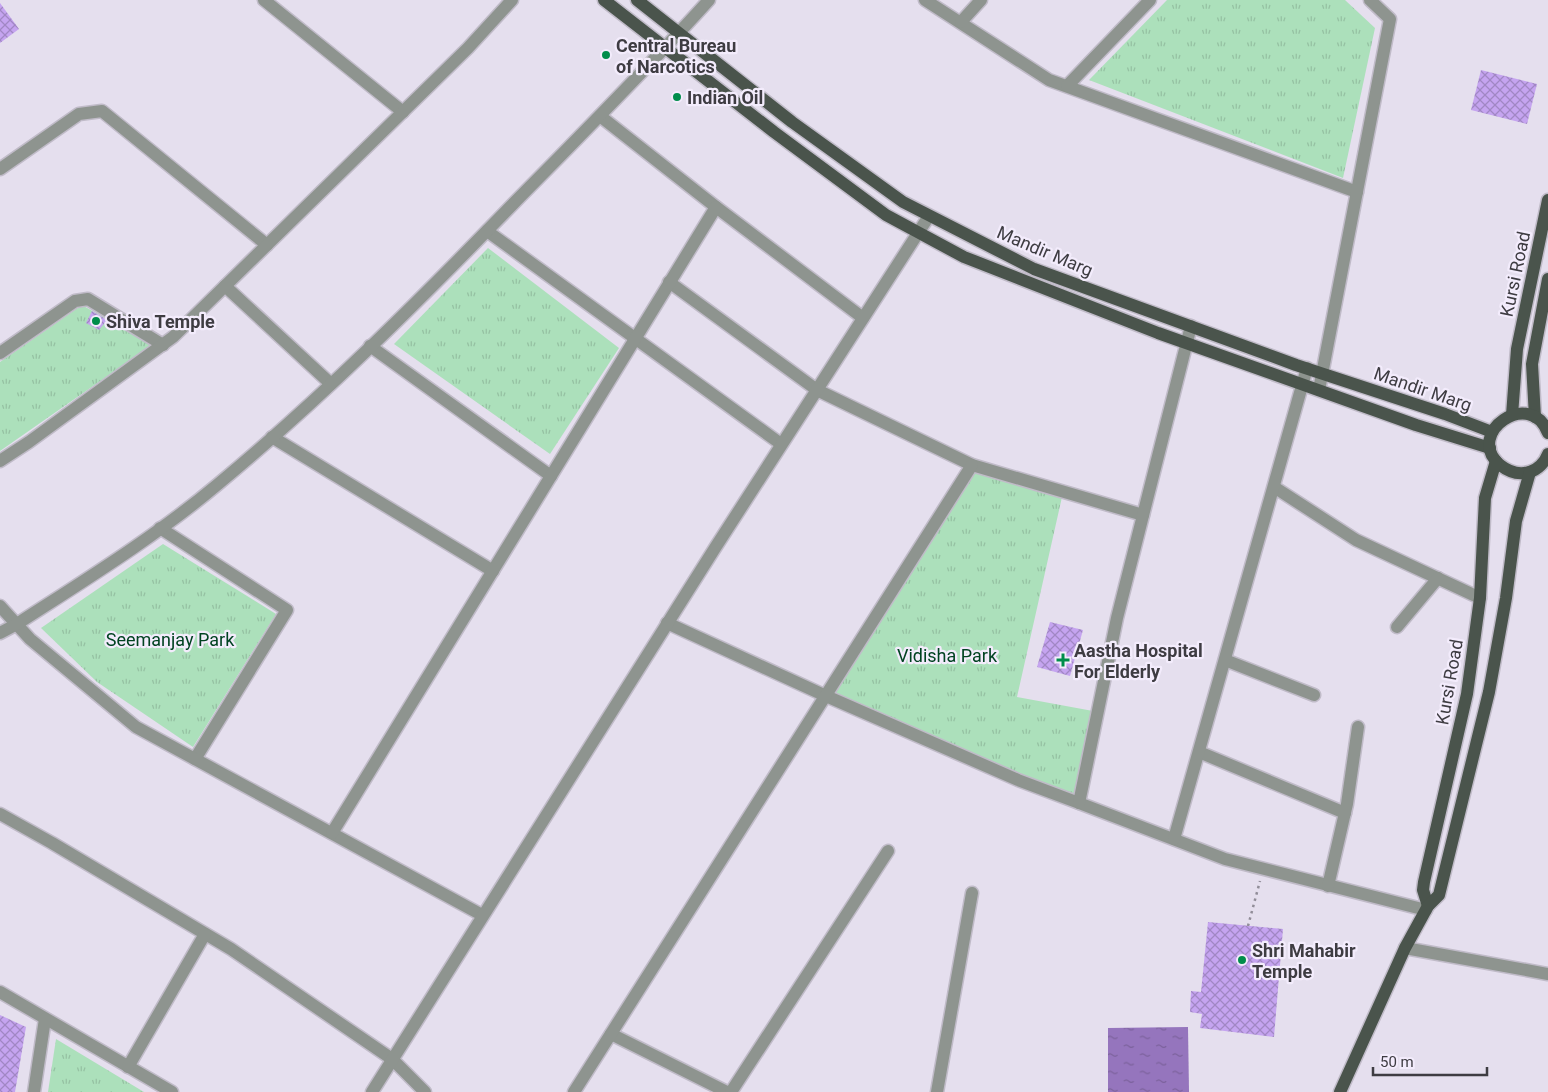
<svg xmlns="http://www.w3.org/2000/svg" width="1548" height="1092" font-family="Roboto,sans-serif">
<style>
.park{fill:url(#park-tufts)}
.water{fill:url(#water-ripples)}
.building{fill:url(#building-cross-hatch)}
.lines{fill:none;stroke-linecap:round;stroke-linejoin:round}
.minor-casing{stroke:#c0bbc8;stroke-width:15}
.major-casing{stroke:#c0bbc8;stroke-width:15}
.path{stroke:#918d98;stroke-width:2.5;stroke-dasharray:2.5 4;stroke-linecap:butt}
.minor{stroke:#8e948f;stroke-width:12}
.major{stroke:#4a544c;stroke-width:12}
.poi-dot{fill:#008d4b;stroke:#f3ecfc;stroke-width:2}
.labels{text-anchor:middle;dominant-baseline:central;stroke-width:4.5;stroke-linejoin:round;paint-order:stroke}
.poi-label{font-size:18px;font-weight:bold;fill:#3e3c42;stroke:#f3ecfc;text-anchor:start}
.street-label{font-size:18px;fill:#3e3c42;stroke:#f3ecfc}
.park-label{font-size:18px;fill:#014321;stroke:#f3ecfc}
</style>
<defs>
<pattern id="park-tufts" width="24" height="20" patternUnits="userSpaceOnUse" patternTransform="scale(1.25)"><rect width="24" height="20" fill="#ace0bb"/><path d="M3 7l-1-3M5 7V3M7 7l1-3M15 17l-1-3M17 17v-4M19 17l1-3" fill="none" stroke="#95c1a2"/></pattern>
<pattern id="water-ripples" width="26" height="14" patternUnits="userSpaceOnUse" patternTransform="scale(1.25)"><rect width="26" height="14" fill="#9575bd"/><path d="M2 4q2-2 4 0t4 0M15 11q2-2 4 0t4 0" fill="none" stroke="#7b619b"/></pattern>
<pattern id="building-cross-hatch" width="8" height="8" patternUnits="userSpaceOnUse" patternTransform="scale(1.25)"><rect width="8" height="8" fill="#c5a4f0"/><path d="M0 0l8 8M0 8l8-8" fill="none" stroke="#a187c4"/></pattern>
</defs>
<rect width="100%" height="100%" fill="#e5dfee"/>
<g class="park">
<path d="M 1167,0 L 1345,0 L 1375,28 L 1343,178 L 1089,80 Z"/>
<path d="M 488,248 L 619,348 L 550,454 L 394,344 Z"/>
<path d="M 82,305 L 152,345 L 0,451 L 0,362 Z"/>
<path d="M 974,470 L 1062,497 L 1017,697 L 1093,711 L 1075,796 L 1009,771 L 832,694 Z"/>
<path d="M 163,544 L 276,614 L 193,747 L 97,682 L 41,628 Z"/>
<path d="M 56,1039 L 144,1092 L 48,1092 Z"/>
</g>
<path class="water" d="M 1188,1027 L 1189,1092 L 1108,1092 L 1108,1028 Z"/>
<g class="building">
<path d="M 0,3 L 19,29 L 0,43 Z"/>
<path d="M 1481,70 L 1537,84 L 1527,124 L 1471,110 Z"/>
<path d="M 92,311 L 107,320 L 99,330 L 86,323 Z"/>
<path d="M 1050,622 L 1083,630 L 1070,676 L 1037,667 Z"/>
<path d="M 1208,922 L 1283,929 L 1274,1037 L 1200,1028 L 1202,1014 L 1190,1012 L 1191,991 L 1201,992 Z"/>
<path d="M 0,1015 L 26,1027 L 15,1092 L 0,1092 Z"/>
</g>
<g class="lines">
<g class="minor-casing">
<g id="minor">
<path d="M 264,0 L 403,112"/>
<path d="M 925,0 L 1049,80 L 1357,192"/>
<path d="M 961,22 L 981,0"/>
<path d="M 1067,86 L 1150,0"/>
<path d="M 600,116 L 716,207 L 863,318"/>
<path d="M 0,169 L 79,114 L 102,111 L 267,245"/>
<path d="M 487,231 L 781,444"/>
<path d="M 669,282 L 817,390 L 972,465 L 1143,515"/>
<path d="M 225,286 L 331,384"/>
<path d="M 370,346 L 551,476"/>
<path d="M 0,353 L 75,301 L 88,299 L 163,345"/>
<path d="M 1319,390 L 1390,19 L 1370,0"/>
<path d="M 272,437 L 493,571"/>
<path d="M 0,461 L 29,442 L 173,337 L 468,48 L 512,0"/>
<path d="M 1274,487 L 1356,540 L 1480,598"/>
<path d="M 160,528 L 287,610 L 195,759"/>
<path d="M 0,606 L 30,639 L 136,727 L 482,915"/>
<path d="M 667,623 L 826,696 L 1018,780 L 1079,803 L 1225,859 L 1426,910"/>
<path d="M 1397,627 L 1438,578"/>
<path d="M 0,633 L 17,624 C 85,580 155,537 217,485 C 322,398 419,301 514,203 C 580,136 646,70 709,0"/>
<path d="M 1225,660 L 1314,695"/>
<path d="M 1199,752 L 1345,813"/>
<path d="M 1079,803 L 1117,618 L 1191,326"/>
<path d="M 0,814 L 52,843 L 231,949 L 392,1059 L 425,1092"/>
<path d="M 332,833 L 716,207"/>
<path d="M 1174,839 L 1307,368"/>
<path d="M 1328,886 L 1347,804 L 1358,727"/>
<path d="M 1405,948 L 1548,974"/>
<path d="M 0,992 L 172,1092"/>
<path d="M 611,1034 L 727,1092"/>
<path d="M 128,1067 L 205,934"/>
<path d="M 34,1092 L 45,1019"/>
<path d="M 372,1092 L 715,548 L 929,216"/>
<path d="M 574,1092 L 972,465"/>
<path d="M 731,1092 L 888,851"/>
<path d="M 937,1092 L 972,893"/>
</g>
</g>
<g class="major-casing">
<g id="major">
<path d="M 604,0 L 774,132 L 886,215 L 964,257 L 1158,333 L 1416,425 L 1490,448"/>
<path d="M 637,0 L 792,122 L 903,202 L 1034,269 L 1296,365 L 1445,414 L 1492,432"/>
<path d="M 1512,415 L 1517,349 L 1548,200"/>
<path d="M 1535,417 L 1532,364 L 1548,279"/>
<path d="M 1548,433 C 1531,387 1463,433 1500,465 C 1509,472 1519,475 1529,472 C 1538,470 1545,462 1548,454"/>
<path d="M 1428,906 L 1423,890 L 1424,882 L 1467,694 L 1480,598 L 1485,498 L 1496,461"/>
<path d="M 1340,1092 L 1405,948 L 1428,906 L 1439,895 L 1489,692 L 1506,598 L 1516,521 L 1530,472"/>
</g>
</g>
<path class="path" d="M 1248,926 L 1260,881"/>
<use href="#minor" class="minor"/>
<use href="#major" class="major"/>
</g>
<g class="poi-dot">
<circle cx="606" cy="55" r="5"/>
<circle cx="677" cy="97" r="5"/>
<circle cx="96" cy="321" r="5"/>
<path d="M1060.5 652.5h5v5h5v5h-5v5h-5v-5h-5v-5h5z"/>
<circle cx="1242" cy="960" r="5"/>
</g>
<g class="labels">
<g class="poi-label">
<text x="616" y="45">Central Bureau<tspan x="616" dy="21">of Narcotics</tspan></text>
<text x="687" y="97">Indian Oil</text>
<text x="106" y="321">Shiva Temple</text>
<text x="1074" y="650">Aastha Hospital<tspan x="1074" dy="21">For Elderly</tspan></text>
<text x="1252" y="950">Shri Mahabir<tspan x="1252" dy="21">Temple</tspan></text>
</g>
<g class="street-label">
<text transform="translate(1045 251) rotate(23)">Mandir Marg</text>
<text transform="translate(1515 274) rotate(-78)">Kursi Road</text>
<text transform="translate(1423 389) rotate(19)">Mandir Marg</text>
<text transform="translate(1449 682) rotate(-80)">Kursi Road</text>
</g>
<g class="park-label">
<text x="170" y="639">Seemanjay Park</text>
<text x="947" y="655">Vidisha Park</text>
</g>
</g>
<path d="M1373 1067v8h114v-8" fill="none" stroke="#3e3c42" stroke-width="2.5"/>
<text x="1380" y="1067" font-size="15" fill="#3e3c42" stroke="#f3ecfc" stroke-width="4" paint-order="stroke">50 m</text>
</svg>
